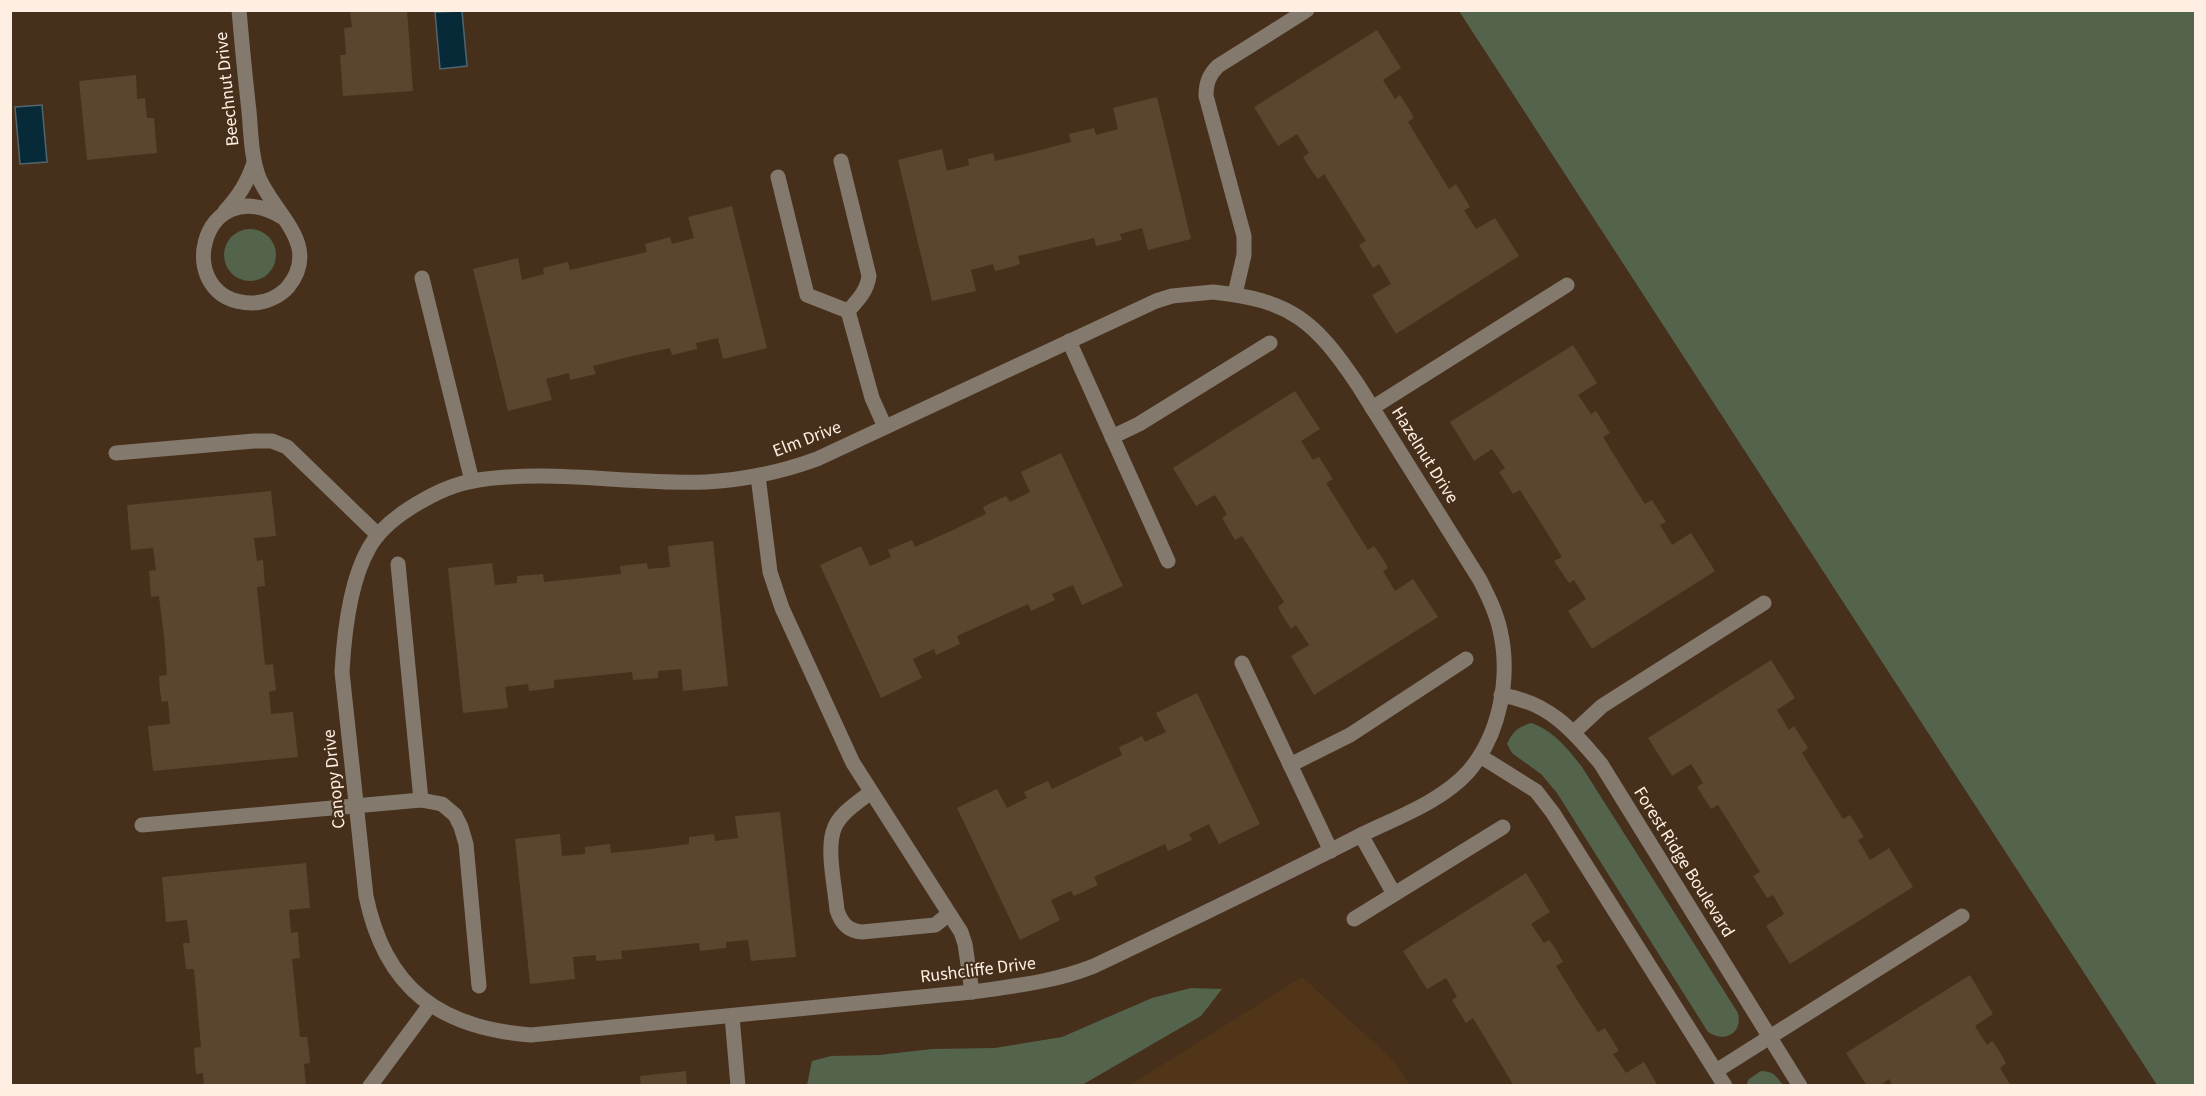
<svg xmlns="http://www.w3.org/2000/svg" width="2206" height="1096" font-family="'Source Sans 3',sans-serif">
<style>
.built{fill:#503519}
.green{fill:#54634c}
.water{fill:#072a39;stroke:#51656c;stroke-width:1.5}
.building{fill:#5c452f}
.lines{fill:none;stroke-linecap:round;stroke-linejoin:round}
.minor{stroke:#83796d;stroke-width:15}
.labels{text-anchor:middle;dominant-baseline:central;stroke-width:4.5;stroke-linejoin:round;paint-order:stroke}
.street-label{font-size:18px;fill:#feefe2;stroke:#46301b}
</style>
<rect width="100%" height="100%" fill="#46301b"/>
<path class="built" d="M 1302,977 L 1393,1060 L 1410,1085 L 1130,1085 Z"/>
<g class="green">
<path d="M 1459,11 L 2195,11 L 2195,1085 L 2157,1085 Z"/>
<circle cx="250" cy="255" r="26"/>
<path d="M 1531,723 C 1553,730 1568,749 1582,767 L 1738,1013 C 1743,1034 1724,1043 1708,1032 L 1557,793 L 1541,774 L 1512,753 L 1507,744 C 1513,731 1518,727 1531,723 Z"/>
<path d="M 1191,988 L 1222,989 L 1201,1016 L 1082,1085 L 807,1085 L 812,1061 L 831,1056 L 879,1055 L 932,1049 L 995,1048 L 1062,1037 L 1152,998 Z"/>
<path d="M 1761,1071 C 1773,1071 1776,1076 1783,1085 L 1746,1085 L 1749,1079 Z"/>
</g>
<g class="water">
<path d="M 462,11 L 467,66 L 440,69 L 435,12 Z"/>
<path d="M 42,105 L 47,162 L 20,164 L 15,107 Z"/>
</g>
<g class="building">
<path d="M 407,10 L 413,91 L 343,96 L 340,55 L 346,55 L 344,28 L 352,27 L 350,11 Z"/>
<path d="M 1377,30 L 1401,68 L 1383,80 L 1395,99 L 1400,95 L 1409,109 L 1414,118 L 1408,122 L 1449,189 L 1456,184 L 1461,192 L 1470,207 L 1464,210 L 1476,229 L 1495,218 L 1519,256 L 1396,334 L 1372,295 L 1391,284 L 1379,264 L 1373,268 L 1367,258 L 1359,245 L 1366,241 L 1324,174 L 1318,179 L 1312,171 L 1303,157 L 1309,153 L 1297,134 L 1278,146 L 1254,107 Z"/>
<path d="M 136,75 L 137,99 L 145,98 L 147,118 L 154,118 L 157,153 L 87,160 L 79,81 Z"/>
<path d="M 1157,97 L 1191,239 L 1148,250 L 1142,228 L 1120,234 L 1122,240 L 1096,246 L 1094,238 L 1018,256 L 1020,264 L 1011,267 L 995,271 L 993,264 L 971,270 L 976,291 L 932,301 L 898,160 L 942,149 L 947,171 L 969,165 L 968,159 L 993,153 L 995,161 L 1033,152 L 1071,142 L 1069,134 L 1094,128 L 1096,135 L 1118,129 L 1113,108 Z"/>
<path d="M 732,206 L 767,348 L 723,359 L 718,338 L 696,343 L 697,349 L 672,355 L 670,348 L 632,356 L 593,366 L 596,374 L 570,380 L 569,373 L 546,379 L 552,400 L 508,411 L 473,269 L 518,258 L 522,280 L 544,274 L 543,268 L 568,262 L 570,270 L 647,252 L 645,244 L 652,242 L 670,237 L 672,244 L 694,238 L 688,217 Z"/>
<path d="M 1573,345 L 1597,383 L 1578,395 L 1591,414 L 1596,411 L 1610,433 L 1603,437 L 1624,471 L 1645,504 L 1652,500 L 1666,522 L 1660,525 L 1672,545 L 1691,533 L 1715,571 L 1592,649 L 1568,611 L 1586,599 L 1574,580 L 1569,583 L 1554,561 L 1562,557 L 1541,523 L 1520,490 L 1513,494 L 1499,472 L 1505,468 L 1492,449 L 1474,461 L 1450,422 Z"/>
<path d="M 1295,391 L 1320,429 L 1301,441 L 1313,460 L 1319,457 L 1333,479 L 1326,483 L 1368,550 L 1374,546 L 1383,559 L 1388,568 L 1383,571 L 1395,591 L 1413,579 L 1438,617 L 1314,695 L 1291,656 L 1309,645 L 1296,625 L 1291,629 L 1281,613 L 1278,607 L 1284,602 L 1242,536 L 1235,540 L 1222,518 L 1227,514 L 1215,495 L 1196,506 L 1173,468 Z"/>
<path d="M 1061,453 L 1123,586 L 1082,605 L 1073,585 L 1052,594 L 1055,600 L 1031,611 L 1028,604 L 957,636 L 960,644 L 936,655 L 934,649 L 913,659 L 922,678 L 881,698 L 820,565 L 861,546 L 870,566 L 891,557 L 888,550 L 912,540 L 915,547 L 951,531 L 986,514 L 983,507 L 1006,496 L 1010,502 L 1030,492 L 1021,472 Z"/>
<path d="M 271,491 L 276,536 L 254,538 L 257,561 L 263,560 L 265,586 L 257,587 L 265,665 L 273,664 L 276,690 L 269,692 L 271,714 L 293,712 L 298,757 L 153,771 L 148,726 L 170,724 L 168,701 L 162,702 L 160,692 L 159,676 L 167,675 L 164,636 L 159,596 L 151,597 L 149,571 L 156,570 L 153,548 L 131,550 L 127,505 Z"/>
<path d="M 713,541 L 728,686 L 683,691 L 681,669 L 658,671 L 658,678 L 633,680 L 632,672 L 554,680 L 554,688 L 529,691 L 528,684 L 505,687 L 508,708 L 463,713 L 448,568 L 492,563 L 495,585 L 517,583 L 517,576 L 543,574 L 544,582 L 583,578 L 621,574 L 620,566 L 647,563 L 648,569 L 670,567 L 668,546 Z"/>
<path d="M 1771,660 L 1795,698 L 1777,710 L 1789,730 L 1794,726 L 1803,740 L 1808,748 L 1802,753 L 1843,819 L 1850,815 L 1864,837 L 1858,840 L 1870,860 L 1889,848 L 1913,887 L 1790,964 L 1766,926 L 1784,914 L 1773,895 L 1767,898 L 1759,885 L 1753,876 L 1760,872 L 1718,805 L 1711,809 L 1697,787 L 1703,783 L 1691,764 L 1672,776 L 1648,738 Z"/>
<path d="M 1197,693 L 1260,824 L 1219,844 L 1209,824 L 1189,834 L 1192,840 L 1168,851 L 1165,844 L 1094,877 L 1098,885 L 1074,896 L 1071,891 L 1051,900 L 1060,920 L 1020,940 L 957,808 L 997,789 L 1007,808 L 1027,798 L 1024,792 L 1048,781 L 1052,789 L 1122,755 L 1119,747 L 1128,743 L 1142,736 L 1145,742 L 1166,732 L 1156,713 Z"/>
<path d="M 780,812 L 796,957 L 751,961 L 748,940 L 726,942 L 726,948 L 700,951 L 699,943 L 621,951 L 622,959 L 596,961 L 596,955 L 573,957 L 575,979 L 530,984 L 515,839 L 560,834 L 562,856 L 585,854 L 585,847 L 610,844 L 611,853 L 651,849 L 689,844 L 689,837 L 714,834 L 715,841 L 738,838 L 735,816 Z"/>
<path d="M 306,863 L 310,908 L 289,910 L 291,933 L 298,932 L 299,948 L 300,958 L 292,959 L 300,1037 L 307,1037 L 309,1051 L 310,1063 L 304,1064 L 306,1086 L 204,1086 L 203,1073 L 196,1074 L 195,1062 L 194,1048 L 201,1047 L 194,969 L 186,969 L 183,943 L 190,943 L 187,920 L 166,922 L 162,877 Z"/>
<path d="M 1526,873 L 1550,912 L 1531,924 L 1544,943 L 1549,940 L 1555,948 L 1563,962 L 1556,966 L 1577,1000 L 1598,1032 L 1605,1028 L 1619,1051 L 1613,1054 L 1626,1073 L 1644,1062 L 1658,1086 L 1514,1086 L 1473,1018 L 1466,1023 L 1458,1010 L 1452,1000 L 1457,997 L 1446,978 L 1427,989 L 1403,951 Z"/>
<path d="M 1970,975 L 1993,1014 L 1975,1026 L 1987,1045 L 1992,1041 L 1998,1049 L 2006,1063 L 2000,1068 L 2011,1086 L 1893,1086 L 1889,1079 L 1879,1086 L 1867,1086 L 1846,1053 Z"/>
<path d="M 686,1071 L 687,1086 L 641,1086 L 640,1076 Z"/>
</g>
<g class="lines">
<g class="minor">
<path d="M 239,10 C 242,44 245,77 249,111 C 251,133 251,157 259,178 C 274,214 322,245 288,287 C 279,297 265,303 252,303 C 170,302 200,168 282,217"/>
<path d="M 778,177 L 807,295 L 848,311 C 858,300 867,291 869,276 L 841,161"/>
<path d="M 225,211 C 239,196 247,183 254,163"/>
<path d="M 422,278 L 472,481"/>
<path d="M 1213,292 C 1291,300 1315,321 1358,385 L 1480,580 C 1488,596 1496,612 1500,630 C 1511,677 1500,735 1468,772 C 1442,801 1398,817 1363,834 C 1274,880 1184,923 1094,966 C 1054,982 1014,986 972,992 L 531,1035 C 439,1028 385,988 366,896 L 342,672 C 344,635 350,581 369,548 C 377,533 392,520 407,510 C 427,497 449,485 473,481 C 547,468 631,485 706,482 C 745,480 781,472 817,459 L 1156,301 L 1172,296 Z"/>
<path d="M 1235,294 L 1244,255 L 1244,236 L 1206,96 C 1206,83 1209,75 1218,66 L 1307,10"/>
<path d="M 848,311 L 872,398 L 885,427"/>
<path d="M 1069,341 L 1168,561"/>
<path d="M 1372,408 L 1567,285"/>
<path d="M 1112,437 L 1139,424 L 1270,343"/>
<path d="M 116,453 L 254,441 L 272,441 L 287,447 L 378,535"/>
<path d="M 758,476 L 770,572 L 782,608 L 853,763 L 961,932 L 965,944 L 972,992"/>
<path d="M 398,564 L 421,800"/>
<path d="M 1242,663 L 1331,851"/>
<path d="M 1501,695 C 1548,702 1572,729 1601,764 L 1800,1086"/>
<path d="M 1574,732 L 1602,706 L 1764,603"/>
<path d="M 1480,756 L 1536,791 L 1553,813 L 1725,1086"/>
<path d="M 1290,765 L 1350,735 L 1466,659"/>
<path d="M 871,792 C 858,802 837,815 833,832 C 827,852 835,888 837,910 C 841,923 848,931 862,932 L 935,925 L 949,914"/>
<path d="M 142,825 L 421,800 L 442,804 L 455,815 L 461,827 L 466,844 L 479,986"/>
<path d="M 1361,835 L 1394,894"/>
<path d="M 1354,919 L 1503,827"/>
<path d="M 732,1016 L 738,1086"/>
<path d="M 1716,1071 L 1962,916"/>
<path d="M 370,1086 L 430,1005"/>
</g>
</g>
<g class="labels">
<g class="street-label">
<text transform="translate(227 89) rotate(-96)">Beechnut Drive</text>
<text transform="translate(807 439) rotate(-21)">Elm Drive</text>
<text transform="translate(1425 455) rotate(58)">Hazelnut Drive</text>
<text transform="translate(334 779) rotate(-96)">Canopy Drive</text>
<text transform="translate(1684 862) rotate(58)">Forest Ridge Boulevard</text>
<text transform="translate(978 970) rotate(-7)">Rushcliffe Drive</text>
</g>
</g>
<rect width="2206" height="1096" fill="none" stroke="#feefe2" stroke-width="24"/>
</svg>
